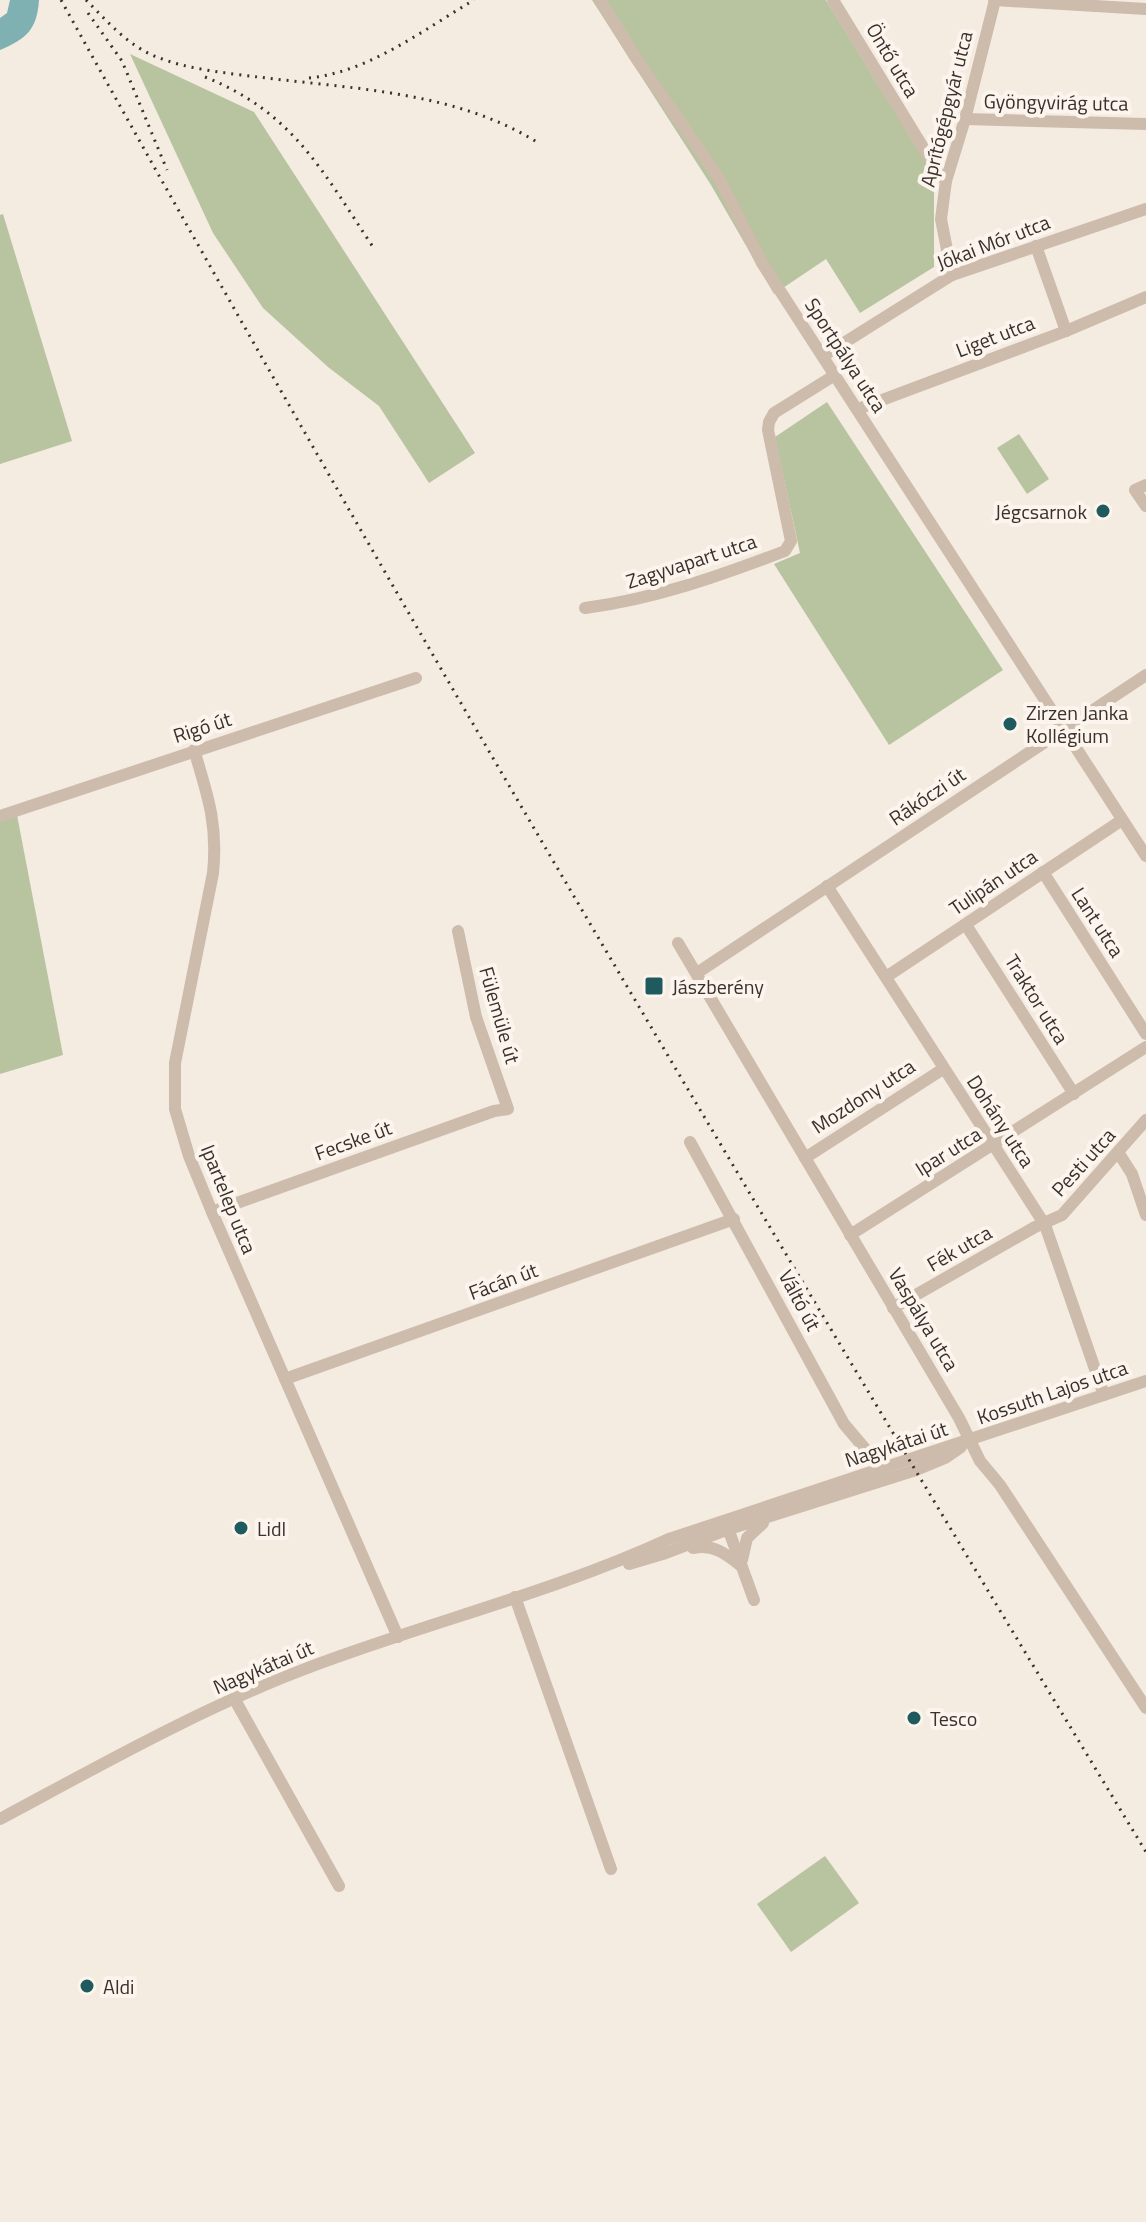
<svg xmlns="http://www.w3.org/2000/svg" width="1146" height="2222" font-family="'Titillium Web',sans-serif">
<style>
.green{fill:#b8c4a0}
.water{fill:#7fb0b2}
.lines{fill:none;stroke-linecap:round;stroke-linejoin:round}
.minor{stroke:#cdbbac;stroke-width:12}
.rail{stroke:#3b302b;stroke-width:3;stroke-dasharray:2 6;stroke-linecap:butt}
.poi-dot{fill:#1f5a5e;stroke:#fbf5ee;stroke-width:3}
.labels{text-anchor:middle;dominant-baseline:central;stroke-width:8;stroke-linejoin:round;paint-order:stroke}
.street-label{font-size:20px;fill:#3b302b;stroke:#fbf5ee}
.poi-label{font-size:20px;fill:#3b302b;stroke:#fbf5ee;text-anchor:start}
</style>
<rect width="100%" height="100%" fill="#f4ebe1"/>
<g class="green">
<path d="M 592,0 L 826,0 L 934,176 L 934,267 L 860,313 L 826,259 L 774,294 L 711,185 Z"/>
<path d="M 130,54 L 254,112 L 475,453 L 429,483 L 379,406 L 328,367 L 263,308 L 213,233 Z"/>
<path d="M 3,214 L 72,441 L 0,464 L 0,215 Z"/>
<path d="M 827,402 L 1003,670 L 889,745 L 774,564 L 800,553 L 775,437 Z"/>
<path d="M 1019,434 L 1049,479 L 1027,494 L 997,448 Z"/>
<path d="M 17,815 L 63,1055 L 0,1074 L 0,820 Z"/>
<path d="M 825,1856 L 859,1903 L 791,1952 L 757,1904 Z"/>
</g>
<path class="water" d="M 10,0 L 39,0 C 37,30 26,39 0,50 L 0,18 L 7,13 Z"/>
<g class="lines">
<g class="minor">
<path d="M 600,0 L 636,58 L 720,180 L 762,263 L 1146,856"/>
<path d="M 833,0 L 938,172 L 946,181"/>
<path d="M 994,0 L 1146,9"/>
<path d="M 965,119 L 1146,124"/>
<path d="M 1036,246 L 1066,331"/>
<path d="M 952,275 L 941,219 L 946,181 L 965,119 L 995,0"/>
<path d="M 823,356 L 952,275 L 1146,209"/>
<path d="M 858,409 L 1066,331 L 1146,297"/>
<path d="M 1146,485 L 1135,490 L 1146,506"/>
<path d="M 585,608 C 655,599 719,576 785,551 L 791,541 L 768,430 L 769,422 L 774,413 L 835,375"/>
<path d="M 194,750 C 208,796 218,825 213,873 L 175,1063 L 175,1109 L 189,1156 L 212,1212 L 398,1637"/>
<path d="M 0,816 L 416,678"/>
<path d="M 1043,872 L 1146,1034"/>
<path d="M 827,886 L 1045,1225 L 1104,1395"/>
<path d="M 966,925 L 1074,1094"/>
<path d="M 678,943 L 959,1418 L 980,1461 L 1000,1485 L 1146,1708"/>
<path d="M 697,973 L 1146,675"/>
<path d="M 886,977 L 1122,820"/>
<path d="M 690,1142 L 844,1424 L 883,1470"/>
<path d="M 1118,1152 L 1132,1174 L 1146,1215"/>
<path d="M 805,1158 L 943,1069"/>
<path d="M 212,1212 L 494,1111 L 508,1109 L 476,1017 L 458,931"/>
<path d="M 850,1235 L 1146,1047"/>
<path d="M 893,1308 L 1035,1227 L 1062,1215 L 1146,1120"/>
<path d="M 285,1379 L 734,1219"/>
<path d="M 726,1523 L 754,1600"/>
<path d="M 693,1548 C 713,1544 725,1553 740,1565"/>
<path d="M 742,1560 L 747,1538 L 763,1523"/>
<path d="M 629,1564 L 666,1553 L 729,1529 L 916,1470 L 945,1458 L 961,1447"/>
<path d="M 515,1597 L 611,1869"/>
<path d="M 235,1700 L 339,1886"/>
<path d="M 0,1819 C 101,1765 203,1707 310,1667 C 429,1622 554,1592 669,1539 L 1146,1381"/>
</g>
<g class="rail">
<path d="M 61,0 C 408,626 775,1240 1146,1852"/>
<path d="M 86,0 C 107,21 128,46 157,57 C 186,69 226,73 258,77 C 353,89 457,91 540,144"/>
<path d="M 88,13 L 122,61 L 167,170"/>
<path d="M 205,77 C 293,112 323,172 373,247"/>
<path d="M 309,78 C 369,72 423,30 474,0"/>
</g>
</g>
<g class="poi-dot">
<circle cx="1103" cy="511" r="8"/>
<circle cx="1010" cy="724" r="8"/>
<rect x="644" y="976" width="20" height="20" rx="4"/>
<circle cx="241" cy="1528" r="8"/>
<circle cx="914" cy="1718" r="8"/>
<circle cx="87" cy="1986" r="8"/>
</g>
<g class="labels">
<g class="street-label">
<text transform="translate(893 60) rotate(59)">Öntő utca</text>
<text transform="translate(1056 102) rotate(1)">Gyöngyvirág utca</text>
<text transform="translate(946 109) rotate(-76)">Aprítógépgyár utca</text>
<text transform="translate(993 242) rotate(-21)">Jókai Mór utca</text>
<text transform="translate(995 336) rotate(-21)">Liget utca</text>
<text transform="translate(846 355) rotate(57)">Sportpálya utca</text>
<text transform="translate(691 561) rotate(-18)">Zagyvapart utca</text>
<text transform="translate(202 727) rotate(-18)">Rigó út</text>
<text transform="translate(927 796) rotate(-34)">Rákóczi út</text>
<text transform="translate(993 882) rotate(-34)">Tulipán utca</text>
<text transform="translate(1098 922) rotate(57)">Lant utca</text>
<text transform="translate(1037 999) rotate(58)">Traktor utca</text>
<text transform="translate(500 1015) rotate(74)">Fülemüle út</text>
<text transform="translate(863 1096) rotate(-33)">Mozdony utca</text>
<text transform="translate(1001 1121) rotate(57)">Dohány utca</text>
<text transform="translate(353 1140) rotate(-20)">Fecske út</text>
<text transform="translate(948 1151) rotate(-32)">Ipar utca</text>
<text transform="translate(1083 1162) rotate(-48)">Pesti utca</text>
<text transform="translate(229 1199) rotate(68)">Ipartelep utca</text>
<text transform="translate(959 1248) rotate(-30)">Fék utca</text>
<text transform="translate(503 1281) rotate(-20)">Fácán út</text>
<text transform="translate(800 1300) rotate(62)">Váltó út</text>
<text transform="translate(924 1319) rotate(59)">Vaspálya utca</text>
<text transform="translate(1052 1392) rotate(-19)">Kossuth Lajos utca</text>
<text transform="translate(896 1444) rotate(-18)">Nagykátai út</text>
<text transform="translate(263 1667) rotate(-23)">Nagykátai út</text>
</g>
<g class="poi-label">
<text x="1087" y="511" text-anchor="end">Jégcsarnok</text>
<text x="1026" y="712">Zirzen Janka<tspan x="1026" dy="23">Kollégium</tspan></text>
<text x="672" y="986">Jászberény</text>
<text x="257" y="1528">Lidl</text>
<text x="930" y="1718">Tesco</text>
<text x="103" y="1986">Aldi</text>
</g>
</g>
</svg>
